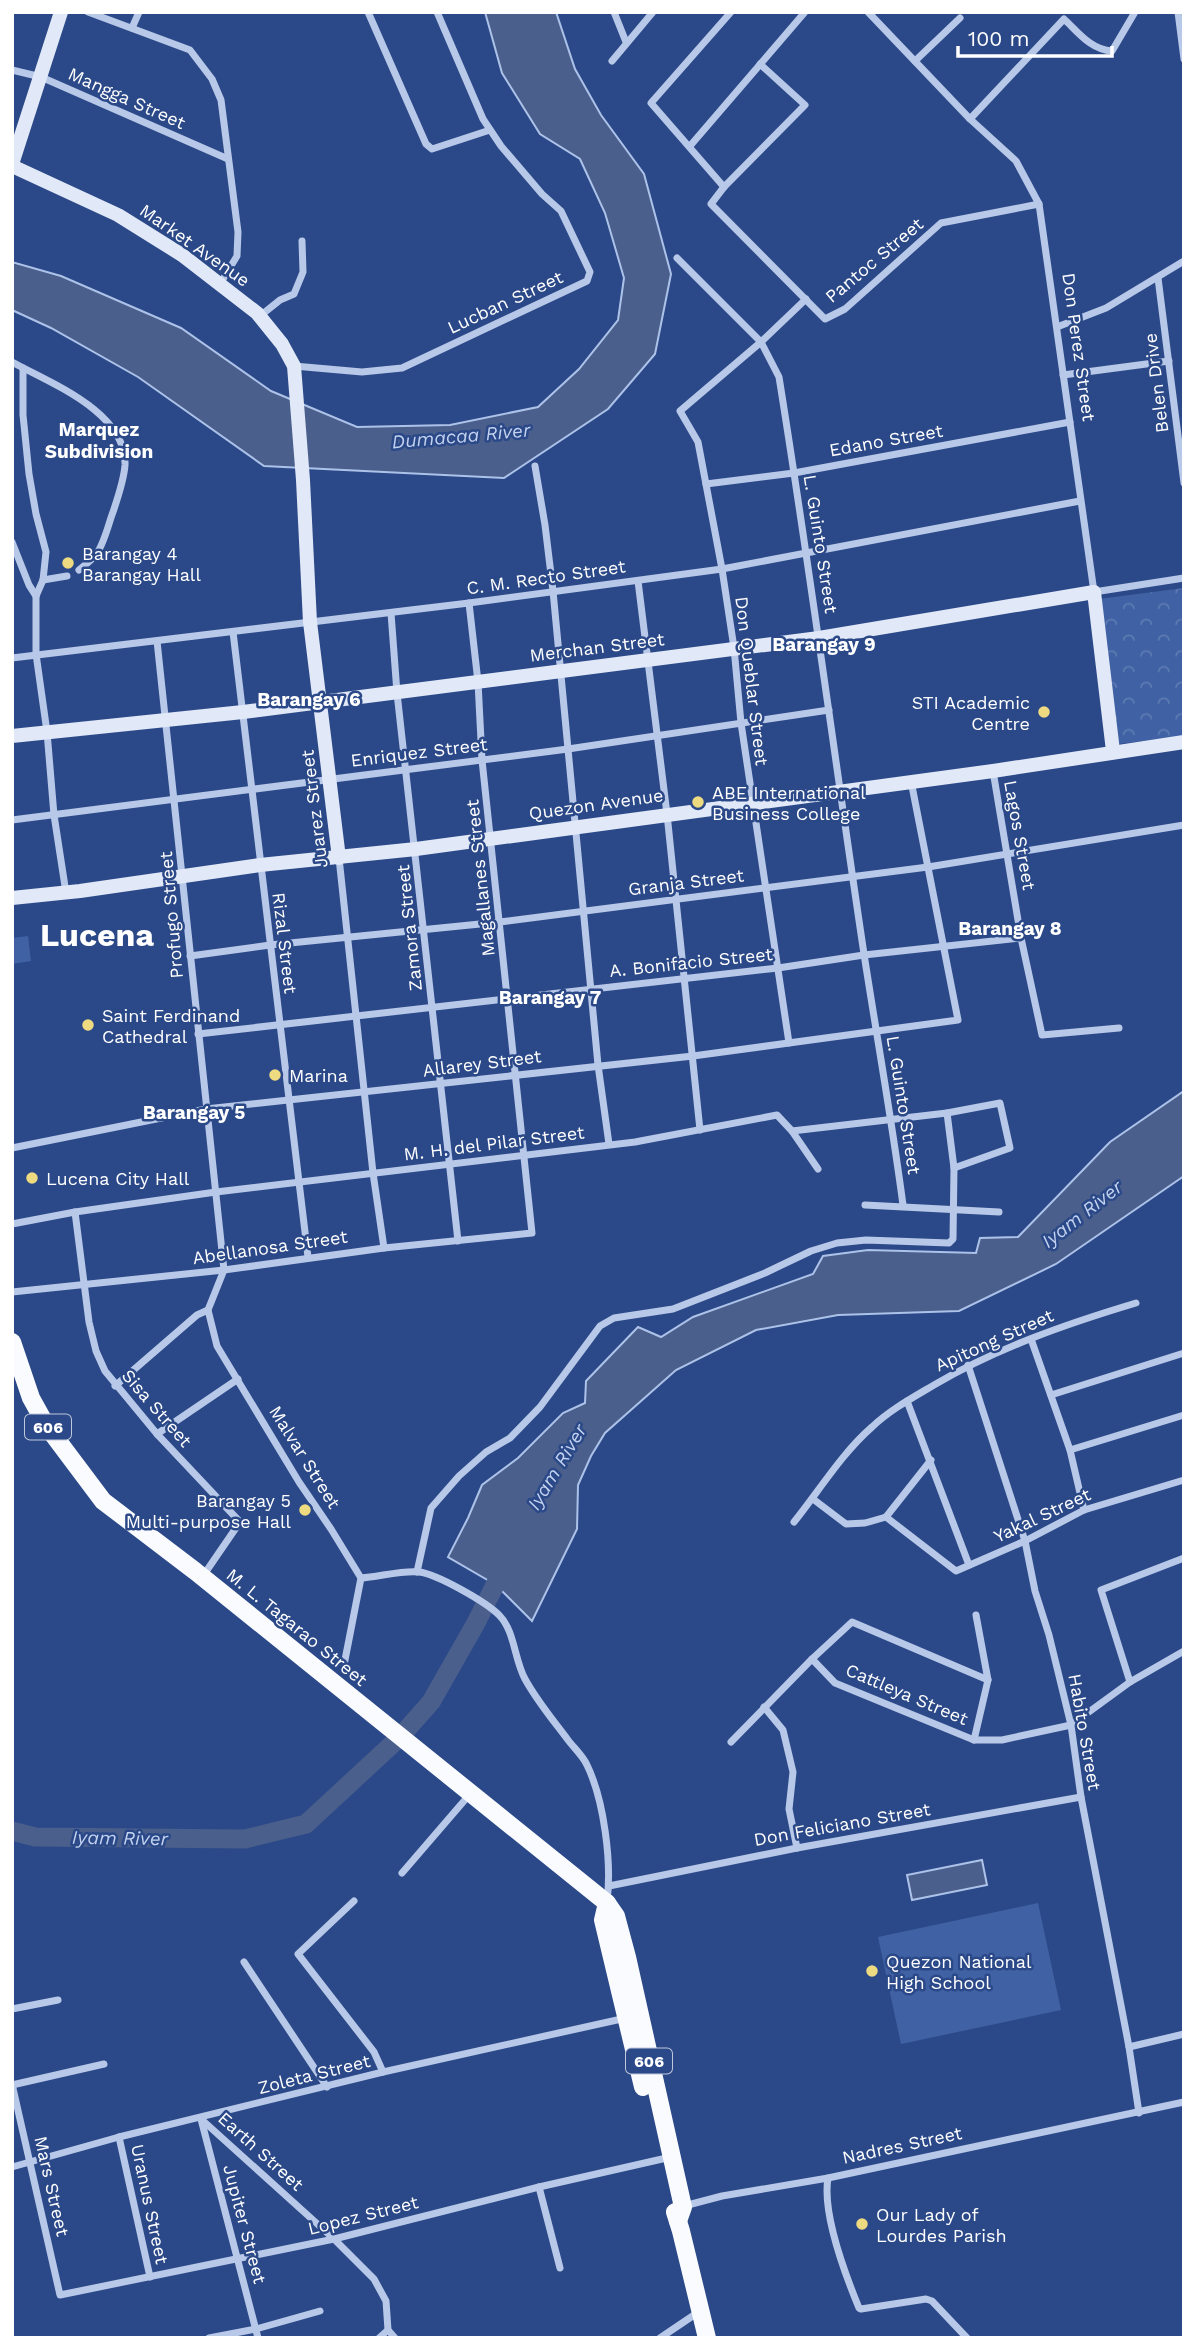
<svg xmlns="http://www.w3.org/2000/svg" width="1196" height="2350" font-family="'Work Sans',sans-serif">
<style>
.forest{fill:url(#forest-crowns)}
.pitch{fill:#4062a4}
.water{fill:#4a5f8c;stroke:#adc2e8;stroke-width:2}
.lines{fill:none;stroke-linecap:round;stroke-linejoin:round}
.river{stroke:#4a5f8c;stroke-width:19}
.street{stroke:#b8c8e8;stroke-width:7}
.secondary{stroke:#e1e8f7;stroke-width:14}
.primary{stroke:#f9fbfe;stroke-width:18}
.poi-dot{fill:#eeda80;stroke:#2b4988;stroke-width:2.5}
.labels{text-anchor:middle;dominant-baseline:central;stroke-width:5;stroke-linejoin:round;paint-order:stroke}
.shield{fill:#2b4988;stroke:#bfc8db;stroke-width:2}
.shield-label{font-size:16px;font-weight:bold;fill:#fff}
.street-label{font-size:18px;fill:#fff;stroke:#2b4988}
.poi-label{font-size:18px;fill:#fff;stroke:#2b4988;text-anchor:start}
.neighbourhood-label{font-size:19px;font-weight:bold;fill:#fff;stroke:#2b4988}
.water-label{font-size:19px;font-style:italic;fill:#c3d2ef;stroke:#2b4988}
.town-label{font-size:32px;font-weight:bold;fill:#fff;stroke:#2b4988}
</style>
<defs>
<pattern id="forest-crowns" width="20" height="18" patternUnits="userSpaceOnUse" patternTransform="scale(1.75)"><rect width="20" height="18" fill="#4062a4"/><path d="M2 6a3 3 0 1 1 6 0M12 15a3 3 0 1 1 6 0" fill="none" stroke="#5d7ab2"/></pattern>
</defs>
<rect width="100%" height="100%" fill="#2b4988"/>
<path class="forest" d="M 1184,588 L 1184,736 L 1118,744 L 1099,599 Z"/>
<g class="pitch">
<path d="M 28,936 L 31,961 L 12,964 L 12,938 Z"/>
<path d="M 1038,1903 L 1061,2010 L 901,2044 L 878,1937 Z"/>
</g>
<g class="water">
<path d="M 485,12 L 556,12 L 575,69 L 601,115 L 644,174 L 671,274 L 655,354 L 608,409 L 504,478 L 264,466 L 138,377 L 51,328 L 12,310 L 12,262 L 61,276 L 181,328 L 271,391 L 357,427 L 450,425 L 538,407 L 579,369 L 618,320 L 624,278 L 605,213 L 580,159 L 540,134 L 502,73 Z"/>
<path d="M 1184,1091 L 1184,1176 L 1056,1264 L 959,1311 L 838,1315 L 756,1330 L 676,1370 L 605,1433 L 591,1456 L 578,1485 L 577,1529 L 532,1621 L 496,1585 L 448,1557 L 468,1518 L 482,1485 L 518,1458 L 563,1413 L 585,1403 L 586,1381 L 638,1327 L 661,1337 L 693,1317 L 813,1274 L 823,1256 L 868,1250 L 976,1253 L 980,1238 L 1018,1237 L 1110,1142 Z"/>
<path d="M 982,1860 L 987,1885 L 912,1900 L 907,1875 Z"/>
</g>
<g class="lines">
<path class="river" d="M 12,1831 L 35,1837 L 245,1839 L 306,1824 L 400,1737 L 431,1702 L 476,1623 L 506,1563"/>
<g class="street">
<path d="M 88,12 L 190,50 L 212,79 L 221,100 L 238,232 L 237,256 L 220,284"/>
<path d="M 368,12 L 426,144 L 432,149 L 490,130"/>
<path d="M 614,12 L 626,42"/>
<path d="M 868,12 L 970,119 L 1016,161 L 1039,204 L 1094,592 L 1184,578"/>
<path d="M 1178,12 L 1184,59"/>
<path d="M 132,28 L 139,12"/>
<path d="M 612,61 L 653,12"/>
<path d="M 915,61 L 960,18"/>
<path d="M 760,64 L 805,105 L 724,187 L 711,204 L 825,319 L 845,309 L 941,223 L 1039,204"/>
<path d="M 12,70 L 41,77 L 228,159"/>
<path d="M 970,119 L 1064,19 C 1078,32 1091,50 1112,51 L 1135,12"/>
<path d="M 690,146 L 805,12"/>
<path d="M 724,187 L 651,103 L 731,12"/>
<path d="M 677,258 L 761,342 L 779,377 C 810,569 835,761 864,954 C 877,1038 892,1121 903,1205"/>
<path d="M 1158,278 L 1184,483"/>
<path d="M 260,316 L 280,300 L 294,294 L 303,272 L 302,241"/>
<path d="M 1057,327 L 1106,308 L 1184,261"/>
<path d="M 12,362 C 50,383 127,412 125,465 C 124,480 118,497 113,512 C 108,525 104,545 95,556 C 90,561 84,566 79,570"/>
<path d="M 294,366 L 362,372 L 402,368 L 587,281 L 590,272 L 561,211 L 542,194 L 501,146 L 483,119 L 437,12"/>
<path d="M 23,368 L 23,415 L 29,474 L 36,514 L 46,552 L 43,580 L 36,596 L 36,654 L 47,732 L 54,815 L 66,893"/>
<path d="M 1063,375 L 1169,361"/>
<path d="M 535,466 L 545,525 L 553,591 L 598,1065 L 609,1144"/>
<path d="M 706,484 L 794,473 L 1070,422"/>
<path d="M 12,542 L 29,585 L 36,596"/>
<path d="M 43,580 L 67,576"/>
<path d="M 638,581 L 667,814 L 700,1130"/>
<path d="M 391,613 L 397,693 L 458,1241"/>
<path d="M 233,632 L 308,1257"/>
<path d="M 157,641 L 224,1270 L 208,1310 L 217,1346 L 299,1482 L 331,1529 L 361,1578 L 344,1665"/>
<path d="M 12,658 L 469,603 L 722,569 L 1080,501"/>
<path d="M 993,771 L 1021,938 L 1042,1035 L 1119,1028"/>
<path d="M 12,820 L 568,749 L 829,710"/>
<path d="M 339,858 L 373,1173 L 384,1248"/>
<path d="M 190,956 L 270,945 L 500,922 L 928,867 L 1184,825"/>
<path d="M 198,1034 L 778,968 L 864,955 L 1021,938"/>
<path d="M 789,1043 L 741,723 L 734,648 L 722,569 L 698,442 L 680,411 L 761,342 L 806,299"/>
<path d="M 792,1131 L 818,1169"/>
<path d="M 12,1148 L 206,1109 L 693,1056 L 958,1020 L 911,781"/>
<path d="M 865,1205 L 999,1212"/>
<path d="M 75,1212 L 89,1322 L 96,1351 L 105,1371 L 157,1434 L 240,1522 L 203,1576"/>
<path d="M 12,1224 L 75,1212 L 216,1192 L 635,1142 L 777,1115 L 792,1131 L 947,1113 L 1000,1103 L 1010,1148 L 954,1168"/>
<path d="M 12,1292 L 224,1270 L 384,1248 L 532,1233 L 482,760 L 478,682 L 469,603"/>
<path d="M 1031,1339 L 1070,1450 L 1084,1510"/>
<path d="M 968,1365 L 1025,1541 L 1035,1591 L 1049,1635 L 1071,1725 L 1081,1797 L 1129,2047 L 1139,2113"/>
<path d="M 115,1386 L 197,1315 L 208,1310"/>
<path d="M 1051,1395 L 1184,1353"/>
<path d="M 907,1401 L 969,1565"/>
<path d="M 157,1434 L 238,1379"/>
<path d="M 1070,1450 L 1184,1415"/>
<path d="M 813,1499 L 846,1524 L 865,1523 L 886,1517 L 931,1460"/>
<path d="M 886,1517 L 956,1571 L 1025,1541 L 1084,1510 L 1184,1480"/>
<path d="M 794,1522 C 819,1491 842,1453 872,1427 C 890,1410 912,1398 934,1385 C 997,1348 1066,1324 1136,1303"/>
<path d="M 417,1572 L 431,1508 L 459,1476 L 486,1452 L 510,1438 L 540,1407 L 600,1326 L 614,1318 L 673,1309 L 765,1273 L 811,1251 L 837,1243 L 866,1240 L 949,1243 L 953,1239 L 954,1168 L 947,1113"/>
<path d="M 361,1578 C 378,1577 403,1570 419,1572 C 437,1574 486,1602 499,1615 C 515,1631 514,1659 525,1679 C 537,1701 553,1720 568,1740 C 574,1748 583,1756 587,1765 C 604,1800 612,1863 607,1901"/>
<path d="M 812,1659 L 835,1683 L 974,1740 L 1002,1740 L 1071,1725 L 1130,1682 L 1184,1651"/>
<path d="M 1130,1682 L 1101,1590 L 1184,1558"/>
<path d="M 764,1707 L 783,1730 L 793,1772 L 789,1809 L 797,1848"/>
<path d="M 974,1740 L 988,1680 L 976,1615"/>
<path d="M 731,1742 L 812,1659 L 852,1622 L 988,1680"/>
<path d="M 402,1873 L 470,1794"/>
<path d="M 609,1886 L 797,1848 L 1081,1797"/>
<path d="M 354,1901 L 298,1954 L 374,2052 L 383,2072"/>
<path d="M 244,1962 L 327,2087"/>
<path d="M 12,2009 L 58,2000"/>
<path d="M 1129,2047 L 1184,2034"/>
<path d="M 12,2084 L 60,2295 L 334,2239 L 539,2187 L 671,2157"/>
<path d="M 12,2085 L 104,2064"/>
<path d="M 201,2119 L 334,2239 L 374,2279 L 386,2301 L 388,2330 L 395,2338"/>
<path d="M 201,2119 L 258,2338"/>
<path d="M 119,2137 L 150,2277"/>
<path d="M 12,2167 L 119,2137 L 383,2072 L 626,2018"/>
<path d="M 828,2178 C 822,2213 845,2274 859,2308 L 861,2309 L 926,2299 L 932,2301 L 967,2338"/>
<path d="M 539,2187 L 560,2268"/>
<path d="M 684,2206 L 722,2196 L 828,2178 L 1184,2102"/>
<path d="M 209,2338 L 256,2329 L 320,2311"/>
<path d="M 379,2338 L 388,2330"/>
<path d="M 660,2338 L 700,2311"/>
</g>
<g class="secondary">
<path d="M 12,164 L 61,12"/>
<path d="M 12,166 L 118,215 L 182,255 L 257,313 L 282,344 L 294,366 L 303,480 L 310,622 L 339,858"/>
<path d="M 12,736 L 243,712 L 819,638 L 1094,592 L 1113,751"/>
<path d="M 12,898 L 80,891 L 260,865 L 416,849 L 993,771 L 1184,742"/>
</g>
<g class="primary">
<path d="M 12,1342 L 31,1398 L 46,1425 L 103,1501 L 195,1571 L 607,1903 L 616,1916 L 627,1957 L 683,2207 L 678,2221"/>
<path d="M 607,1903 L 603,1920 L 643,2087"/>
<path d="M 675,2212 L 681,2231 L 707,2338"/>
</g>
</g>
<g class="poi-dot">
<circle cx="68" cy="563" r="7"/>
<circle cx="1044" cy="712" r="7"/>
<circle cx="698" cy="802" r="7"/>
<circle cx="88" cy="1025" r="7"/>
<circle cx="275" cy="1075" r="7"/>
<circle cx="32" cy="1178" r="7"/>
<circle cx="305" cy="1510" r="7"/>
<circle cx="872" cy="1971" r="7"/>
<circle cx="862" cy="2224" r="7"/>
</g>
<g class="labels">
<g class="shield">
<rect x="25" y="1414.5" width="46" height="25" rx="5"/>
<rect x="626" y="2048.5" width="46" height="25" rx="5"/>
</g>
<g class="shield-label">
<text x="48" y="1427">606</text>
<text x="649" y="2061">606</text>
</g>
<g class="street-label">
<text transform="translate(127 98) rotate(24)">Mangga Street</text>
<text transform="translate(195 245) rotate(35)">Market Avenue</text>
<text transform="translate(874 260) rotate(-40)">Pantoc Street</text>
<text transform="translate(505 302) rotate(-25)">Lucban Street</text>
<text transform="translate(1079 347) rotate(82)">Don Perez Street</text>
<text transform="translate(1156 383) rotate(-97)">Belen Drive</text>
<text transform="translate(886 440) rotate(-10)">Edano Street</text>
<text transform="translate(821 544) rotate(81)">L. Guinto Street</text>
<text transform="translate(546 577) rotate(-8)">C. M. Recto Street</text>
<text transform="translate(597 647) rotate(-7)">Merchan Street</text>
<text transform="translate(752 681) rotate(83)">Don Queblar Street</text>
<text transform="translate(419 752) rotate(-7)">Enriquez Street</text>
<text transform="translate(596 804) rotate(-8)">Quezon Avenue</text>
<text transform="translate(314 809) rotate(-97)">Juarez Street</text>
<text transform="translate(1020 835) rotate(80)">Lagos Street</text>
<text transform="translate(480 878) rotate(-96)">Magallanes Street</text>
<text transform="translate(686 882) rotate(-7)">Granja Street</text>
<text transform="translate(171 915) rotate(-95)">Profugo Street</text>
<text transform="translate(409 928) rotate(-96)">Zamora Street</text>
<text transform="translate(285 943) rotate(83)">Rizal Street</text>
<text transform="translate(691 962) rotate(-6)">A. Bonifacio Street</text>
<text transform="translate(482 1063) rotate(-7)">Allarey Street</text>
<text transform="translate(904 1105) rotate(81)">L. Guinto Street</text>
<text transform="translate(494 1143) rotate(-7)">M. H. del Pilar Street</text>
<text transform="translate(270 1247) rotate(-8)">Abellanosa Street</text>
<text transform="translate(994 1340) rotate(-24)">Apitong Street</text>
<text transform="translate(157 1408) rotate(49)">Sisa Street</text>
<text transform="translate(305 1457) rotate(58)">Malvar Street</text>
<text transform="translate(1042 1515) rotate(-25)">Yakal Street</text>
<text transform="translate(297 1627) rotate(39)">M. L. Tagarao Street</text>
<text transform="translate(907 1694) rotate(23)">Cattleya Street</text>
<text transform="translate(1085 1732) rotate(80)">Habito Street</text>
<text transform="translate(842 1824) rotate(-10)">Don Feliciano Street</text>
<text transform="translate(314 2074) rotate(-14)">Zoleta Street</text>
<text transform="translate(902 2145) rotate(-12)">Nadres Street</text>
<text transform="translate(261 2151) rotate(42)">Earth Street</text>
<text transform="translate(52 2186) rotate(77)">Mars Street</text>
<text transform="translate(150 2204) rotate(78)">Uranus Street</text>
<text transform="translate(363 2215) rotate(-14)">Lopez Street</text>
<text transform="translate(245 2224) rotate(75)">Jupiter Street</text>
</g>
<g class="poi-label">
<text x="82" y="553">Barangay 4<tspan x="82" dy="21">Barangay Hall</tspan></text>
<text x="1030" y="702" text-anchor="end">STI Academic<tspan x="1030" dy="21">Centre</tspan></text>
<text x="712" y="792">ABE International<tspan x="712" dy="21">Business College</tspan></text>
<text x="102" y="1015">Saint Ferdinand<tspan x="102" dy="21">Cathedral</tspan></text>
<text x="289" y="1075">Marina</text>
<text x="46" y="1178">Lucena City Hall</text>
<text x="291" y="1500" text-anchor="end">Barangay 5<tspan x="291" dy="21">Multi-purpose Hall</tspan></text>
<text x="886" y="1961">Quezon National<tspan x="886" dy="21">High School</tspan></text>
<text x="876" y="2214">Our Lady of<tspan x="876" dy="21">Lourdes Parish</tspan></text>
</g>
<g class="neighbourhood-label">
<text x="99" y="429">Marquez<tspan x="99" dy="22">Subdivision</tspan></text>
<text x="824" y="644">Barangay 9</text>
<text x="309" y="699">Barangay 6</text>
<text x="1010" y="928">Barangay 8</text>
<text x="550" y="997">Barangay 7</text>
<text x="194" y="1112">Barangay 5</text>
</g>
<g class="water-label">
<text transform="translate(461 436) rotate(-5)">Dumacaa River</text>
<text transform="translate(1082 1214) rotate(-38)">Iyam River</text>
<text transform="translate(557 1467) rotate(-59)">Iyam River</text>
<text transform="translate(120 1838) rotate(1)">Iyam River</text>
</g>
<g class="town-label">
<text x="97" y="935">Lucena</text>
</g>
</g>
<rect width="1196" height="2350" fill="none" stroke="#ffffff" stroke-width="28"/>
<path d="M958 46v10h154v-10" fill="none" stroke="#ffffff" stroke-width="3.5"/>
<text x="968" y="46" font-size="21" fill="#ffffff" stroke="#2b4988" stroke-width="5" paint-order="stroke">100 m</text>
</svg>
